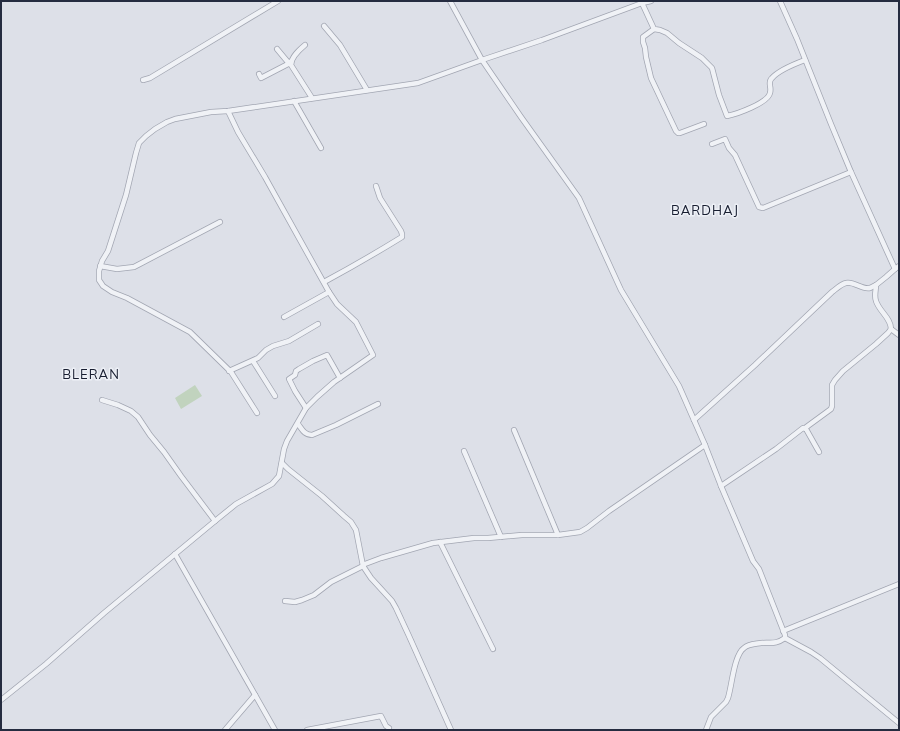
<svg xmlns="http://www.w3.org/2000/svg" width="900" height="731" font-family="Mulish,sans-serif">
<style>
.pitch{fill:#c1d3be}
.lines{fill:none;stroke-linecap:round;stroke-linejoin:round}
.minor-casing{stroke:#a2a6b2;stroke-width:6}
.minor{stroke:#f0f2f6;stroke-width:4.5}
.labels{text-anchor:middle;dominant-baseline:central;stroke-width:3;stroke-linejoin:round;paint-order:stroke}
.quarter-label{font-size:13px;letter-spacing:1px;fill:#181e31;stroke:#edf0f6}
</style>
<rect width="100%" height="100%" fill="#dde0e8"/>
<path class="pitch" d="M 195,385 L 202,396 L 181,409 L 175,398 Z"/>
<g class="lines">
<g class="minor-casing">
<g id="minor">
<path d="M 450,1 L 482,60 L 521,117 L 579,198 L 621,290 L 679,386 L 705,445 L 721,486 L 753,561 L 759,569 L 785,635 L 785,638 C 775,645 771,642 761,643 C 755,644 748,644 744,648 C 734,655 732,685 728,698 L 726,702 L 711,717 L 706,730"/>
<path d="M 780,1 L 797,39 L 831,124 L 851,172 L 895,269 L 899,266"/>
<path d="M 642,3 L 654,29 L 660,30 L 667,33 L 679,43 L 702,58 L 712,68 L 719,95 L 727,116 C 737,114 768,103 770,93 C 772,87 767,82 772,78 C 778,71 797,63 805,60"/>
<path d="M 324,26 L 340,45 L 367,90"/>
<path d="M 654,29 L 643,37 L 643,42 L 645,48 L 646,57 L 651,78 L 676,131 L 678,133 L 680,133 L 704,124"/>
<path d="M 305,45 C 299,50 291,57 291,65 L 312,98"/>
<path d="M 259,74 L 261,78 L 288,64 L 291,63 L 287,61 L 277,49"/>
<path d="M 143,80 L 150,78 L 278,1"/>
<path d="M 294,101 L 321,148"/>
<path d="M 712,144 L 725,139 L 729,148 L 735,155 L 759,207 L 763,208 L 851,172"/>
<path d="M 100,266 L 117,269 L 134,267 L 220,222"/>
<path d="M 895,269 L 886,277 L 876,285 C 876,290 874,296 876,301 C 879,311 891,318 891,329 L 899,335"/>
<path d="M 324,282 C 350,268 376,253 402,237 L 402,234 L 401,231 L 380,198 L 376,186"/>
<path d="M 284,317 L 329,292"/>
<path d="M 253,361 L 275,396"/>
<path d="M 229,371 L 258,358 L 266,350 L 273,346 L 289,341 L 318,324"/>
<path d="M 102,400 L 118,405 L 131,411 L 138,417 L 150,435 L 164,452 L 181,476 L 215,521"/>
<path d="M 306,408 L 295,391 L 289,379 L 295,375 L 296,371 L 299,369 L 313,361 L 327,355 L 340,378"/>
<path d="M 257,413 L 231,372 L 190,332 L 127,298 L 112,292 L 103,286 L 99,280 L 99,271 L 102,261 L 108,251 L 126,195 L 136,153 L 139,143 L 146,136 L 155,129 L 167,122 L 175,119 L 211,112 L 228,111 L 418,83 L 482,60 L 542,40 L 642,3 L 651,1"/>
<path d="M 694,420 L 755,365 L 832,292 C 836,289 841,284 846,283 C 854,281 862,290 870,288 C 872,287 874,286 876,285"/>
<path d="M 298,424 C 302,429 304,435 312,435 L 336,425 L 378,404"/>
<path d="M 805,428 L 831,409 L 832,406 L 832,385 L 835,380 L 843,371 L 876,344 L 888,333 L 891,329"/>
<path d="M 514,430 L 558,535"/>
<path d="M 464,451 L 501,537"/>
<path d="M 282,463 L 288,469 L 322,496 L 344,516 L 351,522 L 356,530 L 363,566 L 371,578 L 392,601 L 396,608 L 409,636 L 451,730"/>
<path d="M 721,486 L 776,449 L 803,428 L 806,429 L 819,452"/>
<path d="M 440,542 L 493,649"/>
<path d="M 175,554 L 275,730"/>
<path d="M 285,601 L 295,602 L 302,600 L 314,595 L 331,582 L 363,566 L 365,564 L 381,558 L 433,543 L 474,538 L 488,538 L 522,535 L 558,535 L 580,532 L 587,528 L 609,511 L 705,445"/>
<path d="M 783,631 L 899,584"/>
<path d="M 785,638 L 811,652 L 820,658 L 899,723"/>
<path d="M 1,700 L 46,664 L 104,613 L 215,521 L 236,504 L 272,484 L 279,476 L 284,449 L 287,441 L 306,408 L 317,397 L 334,382 L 373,355 L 356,322 L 337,304 L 329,292 L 265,177 L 238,132 L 228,111"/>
<path d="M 225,730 L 255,695"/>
<path d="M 307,730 L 381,716 L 386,726 L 389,728"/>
</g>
</g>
<use href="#minor" class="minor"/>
</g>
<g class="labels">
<g class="quarter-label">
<text x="705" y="210">BARDHAJ</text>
<text x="91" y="374">BLERAN</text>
</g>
</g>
<rect width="900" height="731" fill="none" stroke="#252c40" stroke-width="4"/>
</svg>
